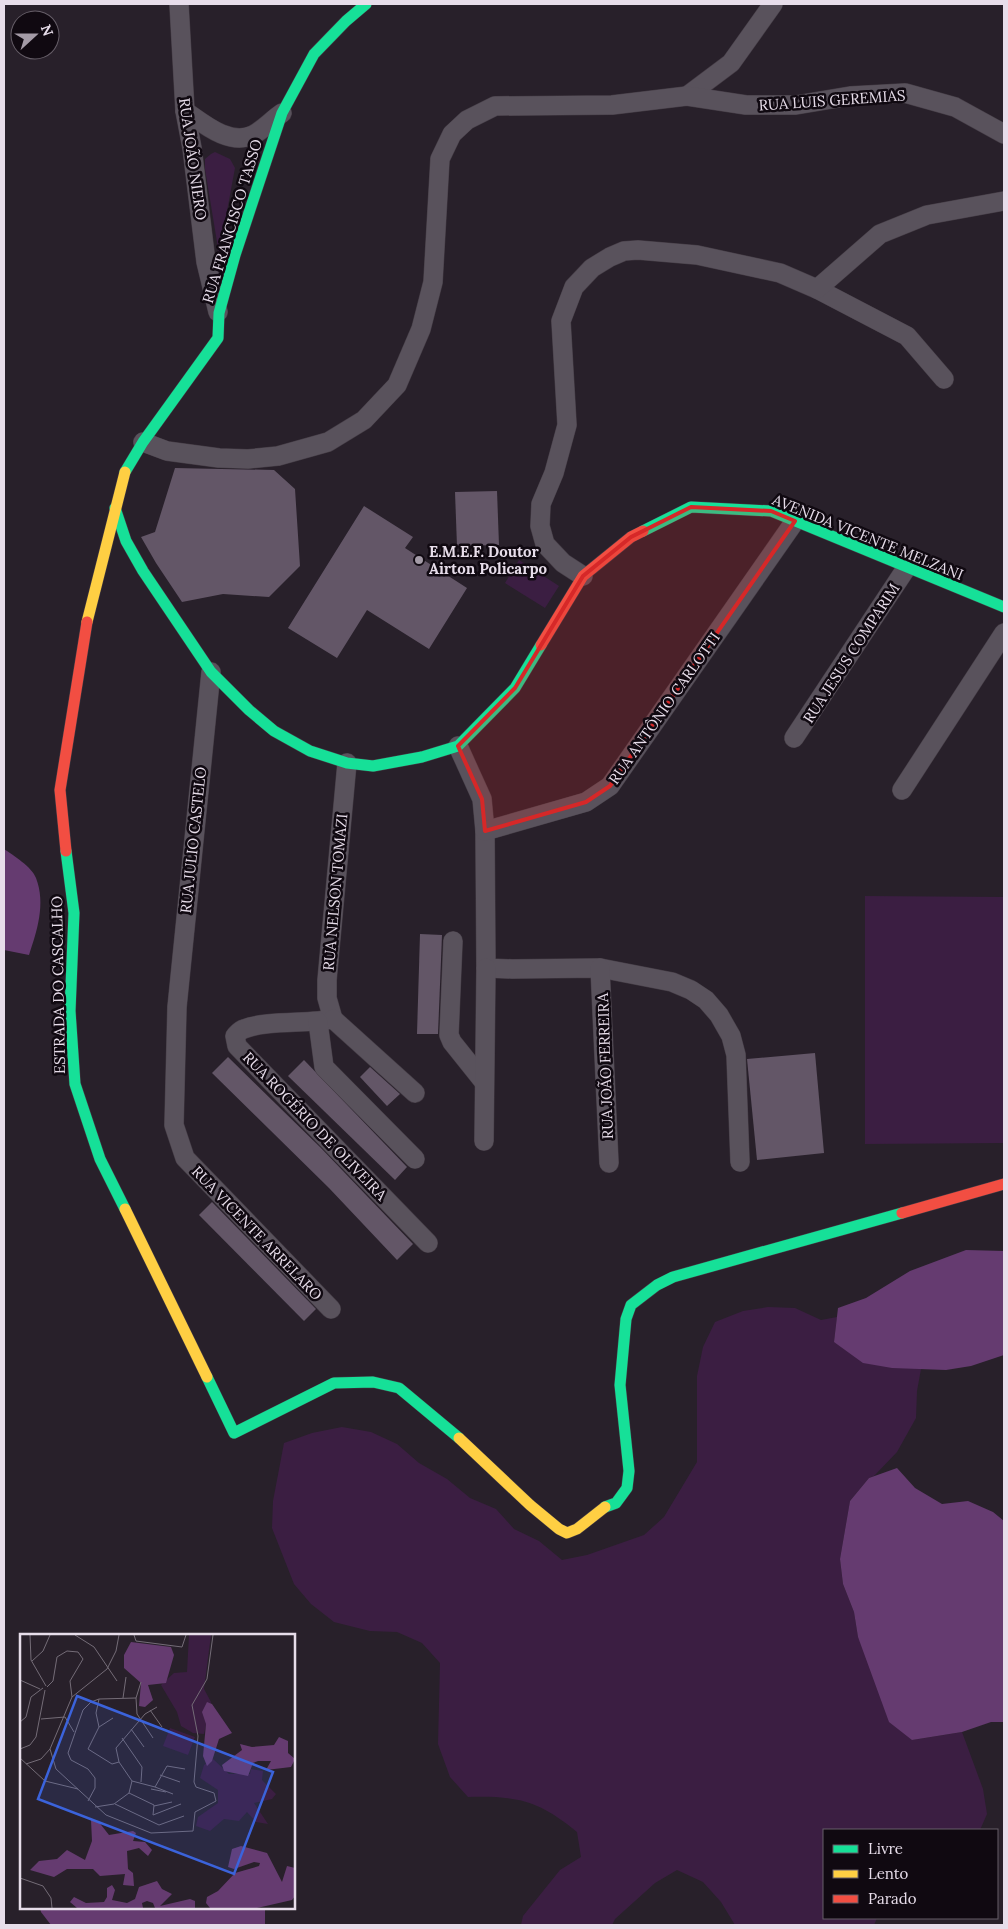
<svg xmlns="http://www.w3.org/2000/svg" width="1008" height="1929" font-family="Lora,serif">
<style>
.green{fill:#3b1e42}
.forest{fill:#653b70}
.building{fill:#635667}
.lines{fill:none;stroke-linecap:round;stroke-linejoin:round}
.street-casing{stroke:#443c45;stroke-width:20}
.fast-casing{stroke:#443c45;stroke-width:12}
.slow-casing{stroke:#443c45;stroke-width:12}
.jam-casing{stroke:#443c45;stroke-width:12}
.street{stroke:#59525c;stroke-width:19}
.fast{stroke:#16e098;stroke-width:11}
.slow{stroke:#ffcf43;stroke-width:11}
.jam{stroke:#f24e42;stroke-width:11}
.marked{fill:#d62828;fill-opacity:0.2;stroke:#d62828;stroke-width:4;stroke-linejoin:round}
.poi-dot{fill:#a49ba7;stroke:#100911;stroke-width:2}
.labels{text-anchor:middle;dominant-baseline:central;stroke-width:5;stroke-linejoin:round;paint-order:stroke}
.street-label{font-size:15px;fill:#e7ddea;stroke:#100911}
.poi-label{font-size:15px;font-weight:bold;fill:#e7ddea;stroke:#100911;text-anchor:start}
.inset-road{fill:none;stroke:#746c77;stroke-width:1}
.view{fill:#3b63db;fill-opacity:0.15;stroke:#3b63db;stroke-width:2.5}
.inset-edge{fill:none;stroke:#e7ddea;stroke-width:2.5}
</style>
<rect width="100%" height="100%" fill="#28202a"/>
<g class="green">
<path d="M 215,152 L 230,159 L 235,168 L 219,254 L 205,169 L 205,159 L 211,154 Z"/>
<path d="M 519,560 L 559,586 L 545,608 L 505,583 Z"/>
<path d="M 865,896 L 1004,897 L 1004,1143 L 865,1144 Z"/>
<path d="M 768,1307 L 795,1308 L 821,1320 L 837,1317 L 834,1342 L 921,1369 L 917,1391 L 916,1418 L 897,1452 L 874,1476 L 869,1478 L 850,1501 L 840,1559 L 843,1584 L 854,1612 L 858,1637 L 912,1740 L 962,1732 L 983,1789 L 987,1814 L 980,1830 L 824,1830 L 824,1918 L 877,1918 L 874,1925 L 735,1925 L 721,1902 L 703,1882 L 677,1870 L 655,1883 L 615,1919 L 612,1925 L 521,1925 L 523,1916 L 560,1870 L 581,1857 L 577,1832 C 538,1800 518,1796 468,1797 L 450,1777 L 438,1744 L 440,1663 L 422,1643 L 397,1632 L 370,1631 L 334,1622 L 311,1604 L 294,1584 L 272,1528 L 273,1501 L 284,1443 L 312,1433 L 342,1427 L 371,1432 L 397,1444 L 419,1463 L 447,1479 L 470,1498 L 496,1509 L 514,1529 L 539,1541 L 562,1560 L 587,1555 L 644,1535 L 664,1517 L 697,1462 L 697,1376 L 703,1347 L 715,1322 L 743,1311 Z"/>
</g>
<g class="forest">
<path d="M 4,849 C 13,855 32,867 36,878 C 46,904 37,931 29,955 L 4,950 Z"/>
<path d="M 966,1250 L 1004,1251 L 1004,1355 L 971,1366 L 946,1370 L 892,1368 L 863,1363 L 834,1342 L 838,1308 L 866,1298 L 910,1271 Z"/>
<path d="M 897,1468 L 915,1488 L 942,1504 L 968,1501 L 993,1512 L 1004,1521 L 1004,1722 L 991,1722 L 962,1732 L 912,1740 L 889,1722 L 858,1637 L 854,1612 L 843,1584 L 840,1559 L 850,1501 L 869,1478 Z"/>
<path d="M 40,1908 L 265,1908 L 265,1925 L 51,1925 L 41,1912 Z"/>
</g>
<g class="building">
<path d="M 175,468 L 274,470 L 295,489 L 300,566 L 269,597 L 223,594 L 182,602 L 156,563 L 141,537 L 155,532 Z"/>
<path d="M 497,491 L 499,545 L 457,546 L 455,492 Z"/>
<path d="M 364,506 L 413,537 L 405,548 L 467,588 L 429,649 L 367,610 L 337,658 L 288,628 Z"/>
<path d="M 420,934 L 442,935 L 438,1034 L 417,1034 Z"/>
<path d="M 815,1053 L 824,1153 L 757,1160 L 747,1059 Z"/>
<path d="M 228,1057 L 321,1148 L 413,1244 L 397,1260 L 329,1188 L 212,1073 Z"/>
<path d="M 304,1060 L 407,1167 L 395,1180 L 288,1076 Z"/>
<path d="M 370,1067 L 400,1094 L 387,1106 L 360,1077 Z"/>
<path d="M 212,1202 L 316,1309 L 304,1321 L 199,1215 Z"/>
</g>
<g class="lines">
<g class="street-casing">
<g id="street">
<path d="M 179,4 L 185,111 L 192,148 L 206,262 L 218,312"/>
<path d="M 687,96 L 731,63 L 773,4"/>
<path d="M 185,111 C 204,124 229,146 253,135 C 263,130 273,119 282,113"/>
<path d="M 817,289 L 907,336 L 944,379"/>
<path d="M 143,442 L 167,451 L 219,458 L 248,459 L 278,456 L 328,442 L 364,420 L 397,385 L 421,329 L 433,282 L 440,159 L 452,134 L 467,120 L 495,106 L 612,105 L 687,96 L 746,105 L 796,105 L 850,96 L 905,93 L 955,107 L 1004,134"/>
<path d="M 583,576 L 563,563 L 545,544 L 540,526 L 541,504 L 554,473 L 567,425 L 561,321 L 574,287 L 592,268 L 610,257 L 624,251 L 638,250 L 697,255 L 780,273 L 817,289 L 880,234 L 927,215 L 1004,201"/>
<path d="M 211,672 L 177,1007 L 174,1125 L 185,1158 L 331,1309"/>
<path d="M 794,738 L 907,567"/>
<path d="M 458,746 L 482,799 L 485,831 L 486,968 L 512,969 L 600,968 L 672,982 L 691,990 L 706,1000 L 719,1015 L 731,1036 L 736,1055 L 740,1162"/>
<path d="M 902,790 L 1004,633"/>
<path d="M 485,831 L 586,802 L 610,786 L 795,521"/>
<path d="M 453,941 L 449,1035 L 452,1042 L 484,1082"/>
<path d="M 600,968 L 609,1163"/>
<path d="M 333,1019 C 307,1024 266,1020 244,1029 C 240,1030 238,1033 235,1036 L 237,1046 L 428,1243"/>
<path d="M 333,1019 L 327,998 L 327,980 L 347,763"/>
<path d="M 333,1019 L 415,1093"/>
<path d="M 318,1022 L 324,1067 L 415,1159"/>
<path d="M 484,1141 L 486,968"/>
</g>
</g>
<g class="fast-casing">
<g id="fast">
<path d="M 125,472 L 143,442 L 218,338 L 219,313 L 235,255 L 282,113 L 314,54 L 346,21 L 366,4"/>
<path d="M 115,508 L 126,541 L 143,571 L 211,672 L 249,710 L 274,731 L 310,751 L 347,763 L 373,766 L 422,757 L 458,746 L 515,688 L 541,645"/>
<path d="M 643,531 L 691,507 L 771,511 L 1004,607"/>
<path d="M 66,851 L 74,913 L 70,1011 L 75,1084 L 100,1159 L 125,1209"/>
<path d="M 207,1377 L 234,1433 L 334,1383 L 373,1382 L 399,1388 L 459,1438"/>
<path d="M 605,1507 L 616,1503 L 627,1488 L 629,1471 L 620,1385 L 626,1319 L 631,1305 L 657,1285 L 673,1277 L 902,1213"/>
</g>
</g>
<g class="slow-casing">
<g id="slow">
<path d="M 87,622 L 125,472"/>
<path d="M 125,1209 L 207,1377"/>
<path d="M 459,1438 L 530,1505 L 559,1529 L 567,1533 L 577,1529 L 605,1507"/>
</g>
</g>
<g class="jam-casing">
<g id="jam">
<path d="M 541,645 L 583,576 L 631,537 L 643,531"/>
<path d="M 66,851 L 60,790 L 87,622"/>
<path d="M 902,1213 L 1004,1184"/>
</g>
</g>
<use href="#street" class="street"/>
<use href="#fast" class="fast"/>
<use href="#slow" class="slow"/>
<use href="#jam" class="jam"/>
</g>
<path class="marked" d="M 691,507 L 771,511 L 795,521 L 610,786 L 586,802 L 485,831 L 482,799 L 458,746 L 515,688 L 583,576 L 631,537 Z"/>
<circle class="poi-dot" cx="419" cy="560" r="5"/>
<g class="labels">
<g class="street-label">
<text transform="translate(832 100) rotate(-4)">RUA LUIS GEREMIAS</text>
<text transform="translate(193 159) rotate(82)">RUA JOÃO NIERO</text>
<text transform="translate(232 221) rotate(-73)">RUA FRANCISCO TASSO</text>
<text transform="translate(868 537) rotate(22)">AVENIDA VICENTE MELZANI</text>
<text transform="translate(851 653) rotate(-57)">RUA JESUS COMPARIM</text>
<text transform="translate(664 708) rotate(-55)">RUA ANTÔNIO CARLOTTI</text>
<text transform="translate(193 840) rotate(-84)">RUA JULIO CASTELO</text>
<text transform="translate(335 892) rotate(-85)">RUA NELSON TOMAZI</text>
<text transform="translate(58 985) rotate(-91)">ESTRADA DO CASCALHO</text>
<text transform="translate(605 1066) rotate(-92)">RUA JOÃO FERREIRA</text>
<text transform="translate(315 1126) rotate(46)">RUA ROGÉRIO DE OLIVEIRA</text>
<text transform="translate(257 1233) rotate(46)">RUA VICENTE ARRELARO</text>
</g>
<g class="poi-label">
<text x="429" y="551">E.M.E.F. Doutor<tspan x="429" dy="17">Airton Policarpo</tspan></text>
</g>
</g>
<g transform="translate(20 1634)">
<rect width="275" height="275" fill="#28202a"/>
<path d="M 169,1 L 191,1 L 184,55 L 191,68 L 184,100 L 173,99 L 161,92 L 157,78 L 141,51 L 154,39 L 167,38 ZM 150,94 L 175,103 L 168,121 L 143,112 ZM 193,125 L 209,140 L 230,140 L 231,135 L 243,137 L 242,146 L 256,160 L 252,165 L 234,169 L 248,190 L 236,188 L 227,178 L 219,187 L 204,185 L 190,197 L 176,192 L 178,183 L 198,169 L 198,156 L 180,144 L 184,131 Z" fill="#3b1e42"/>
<path d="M 111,8 L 151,13 L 154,21 L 146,49 L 128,51 L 133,66 L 125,73 L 119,72 L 121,49 L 104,34 L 104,21 ZM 187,68 L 192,70 L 212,99 L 199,105 L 192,127 L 187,132 L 183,122 L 186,90 L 182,78 ZM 259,103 L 268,107 L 268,119 L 275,125 L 271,133 L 246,136 L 251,127 L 238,127 L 233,129 L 228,142 L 204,137 L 202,131 L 222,116 L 220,110 L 232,113 L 254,111 ZM 71,186 L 78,187 L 89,201 L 113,197 L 116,199 L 113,207 L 125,208 L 132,216 L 128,222 L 119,214 L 107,217 L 108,235 L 113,239 L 114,252 L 103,251 L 105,240 L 80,242 L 73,235 L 47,235 L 34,243 L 10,236 L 19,227 L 37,225 L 47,216 L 65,226 L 72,207 ZM 221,212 L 247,219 L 262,248 L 267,232 L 275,234 L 275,262 L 272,266 L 237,274 L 190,274 L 186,269 L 187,263 L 198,257 L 215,239 L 239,232 L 240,229 L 234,228 L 214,235 L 208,233 L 212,215 ZM 137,247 L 142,255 L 152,260 L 140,272 L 170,265 L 175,267 L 175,274 L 135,274 L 133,269 L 127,267 L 122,269 L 123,274 L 57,274 L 50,268 L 54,263 L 66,269 L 84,268 L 87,263 L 87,254 L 92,251 L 95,256 L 92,266 L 107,269 L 115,265 L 119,253 Z" fill="#653b70"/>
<path class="inset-road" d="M 10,1 L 11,26 L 26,52M 55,1 L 74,13 L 97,47M 114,1 L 116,7 L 162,13 L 166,1M 12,27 L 23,17 L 30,1M 0,46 L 20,55M 27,53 L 33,47 L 37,23 L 47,17 L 58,18 L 63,25 L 50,47 L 52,63M 103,64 L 106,43M 116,64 L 117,80 L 133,104M 116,64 L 121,48M 79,65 L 76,79 L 79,93 L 68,115 L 92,130 L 99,128M 130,76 L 142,93M 21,85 L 45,83 L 54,98M 0,88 L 6,83 L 11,63 L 23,54M 79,93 L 93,84M 111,95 L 124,113M 102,104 L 122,133 L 121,148M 0,115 L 10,111 L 16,103 L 25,56M 30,115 L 36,135 L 86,181 L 131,199 L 173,197 L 175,178 L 196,167 L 194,159 L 176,153 L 174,148 L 178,102 L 172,71 L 187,45 L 193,1M 0,124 L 25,147 L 58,155M 6,130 L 21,125 L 30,115 L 52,63 L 87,35 L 96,17 L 99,1M 140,141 L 160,148M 112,147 L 135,153 L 147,132 L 165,135M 135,153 L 153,160M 131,155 L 146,158M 109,159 L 134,171M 68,167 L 75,154 L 75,144 L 68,135 L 51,126 L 48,119 L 63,76 L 71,68 L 79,65 L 116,64M 95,170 L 139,191 L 164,182M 134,171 L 133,181 L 161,170M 134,172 L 152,168M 75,173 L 94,170 L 109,159 L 112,147 L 99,128 L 96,114 L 125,80 L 137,73M 0,244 L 23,252 L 31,264 L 32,274"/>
<path class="view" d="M 57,62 L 253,138 L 214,240 L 18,165 Z"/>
<rect width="275" height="275" class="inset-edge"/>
</g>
<rect width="1008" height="1929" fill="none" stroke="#e7ddea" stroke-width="10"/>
<rect x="823" y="1829" width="175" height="90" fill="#100911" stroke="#665e68"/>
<rect x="833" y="1845" width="25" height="8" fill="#16e098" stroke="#665e68"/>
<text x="868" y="1854" font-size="15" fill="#e7ddea">Livre</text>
<rect x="833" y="1870" width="25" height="8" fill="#ffcf43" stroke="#665e68"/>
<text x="868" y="1879" font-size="15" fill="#e7ddea">Lento</text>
<rect x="833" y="1895" width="25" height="8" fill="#f24e42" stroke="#665e68"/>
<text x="868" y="1904" font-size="15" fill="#e7ddea">Parado</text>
<g transform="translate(35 35) rotate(69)"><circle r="24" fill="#100911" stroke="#665e68"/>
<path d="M0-4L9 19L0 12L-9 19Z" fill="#a49ba7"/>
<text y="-8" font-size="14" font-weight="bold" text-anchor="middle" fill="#e7ddea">N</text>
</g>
</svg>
